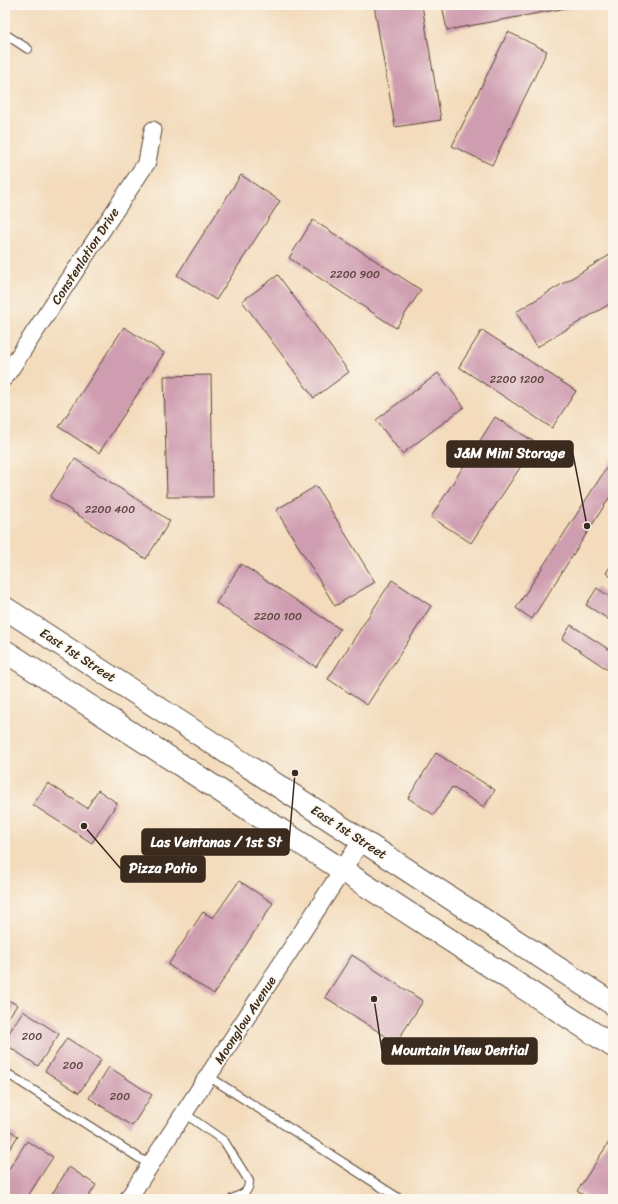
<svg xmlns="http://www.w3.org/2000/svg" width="618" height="1204" font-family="Sriracha,sans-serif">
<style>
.building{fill:#cf9db0}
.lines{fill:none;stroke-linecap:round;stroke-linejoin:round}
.lane-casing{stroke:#574536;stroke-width:10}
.street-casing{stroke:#574536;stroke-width:19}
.secondary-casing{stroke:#574536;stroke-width:24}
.lane{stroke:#fff;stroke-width:8}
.street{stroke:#fff;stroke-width:17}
.secondary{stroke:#fff;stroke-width:22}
.labels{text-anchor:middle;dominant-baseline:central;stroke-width:3;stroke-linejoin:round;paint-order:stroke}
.number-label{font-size:11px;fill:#604742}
.street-label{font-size:13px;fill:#3b2a1e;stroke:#fbf7ec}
.leader{fill:none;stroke:#3b2a1e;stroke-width:1.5}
.callout-dot{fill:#3b2a1e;stroke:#fbf7ec;stroke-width:1.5}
.callout{fill:#3b2a1e;stroke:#3b2a1e;stroke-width:1.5}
.callout-label{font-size:14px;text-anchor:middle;font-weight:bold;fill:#fff}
</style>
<rect width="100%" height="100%" fill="#fbf7ec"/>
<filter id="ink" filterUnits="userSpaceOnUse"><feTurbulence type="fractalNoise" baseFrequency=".025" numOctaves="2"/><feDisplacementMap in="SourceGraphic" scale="8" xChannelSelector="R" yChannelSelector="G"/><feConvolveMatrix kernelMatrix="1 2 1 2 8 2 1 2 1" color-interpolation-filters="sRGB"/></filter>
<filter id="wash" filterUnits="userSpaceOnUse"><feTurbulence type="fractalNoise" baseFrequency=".012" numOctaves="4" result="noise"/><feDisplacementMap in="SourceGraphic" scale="16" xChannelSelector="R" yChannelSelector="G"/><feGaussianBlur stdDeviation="0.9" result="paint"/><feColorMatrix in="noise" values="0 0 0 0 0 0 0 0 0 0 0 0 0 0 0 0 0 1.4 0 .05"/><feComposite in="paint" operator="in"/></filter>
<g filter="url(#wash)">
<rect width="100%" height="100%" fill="#f3dbbc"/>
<g id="blocks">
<g class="building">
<path d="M 374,5 L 422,5 L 441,120 L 395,127 Z"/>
<path d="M 442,5 L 572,5 L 572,7 L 447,30 Z"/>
<path d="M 508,32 L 547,51 L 492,165 L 452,146 Z"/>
<path d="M 241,175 L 280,201 L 216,300 L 177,275 Z"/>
<path d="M 313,220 L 421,290 L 396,328 L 289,258 Z"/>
<path d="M 613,253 L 613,302 L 537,347 L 516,312 Z"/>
<path d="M 278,275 L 349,372 L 314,398 L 242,301 Z"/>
<path d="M 124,327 L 164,353 L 99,453 L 59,427 Z"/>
<path d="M 482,330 L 576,391 L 552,428 L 459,367 Z"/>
<path d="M 438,373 L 464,407 L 402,454 L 376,420 Z"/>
<path d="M 211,375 L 213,497 L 167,497 L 164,376 Z"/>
<path d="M 495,417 L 536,443 L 471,543 L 431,517 Z"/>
<path d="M 613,458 L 613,492 L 532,619 L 516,608 Z"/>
<path d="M 75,459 L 170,521 L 146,559 L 50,497 Z"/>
<path d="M 316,486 L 375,582 L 335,606 L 276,510 Z"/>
<path d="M 613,562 L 613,578 L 606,573 Z"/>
<path d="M 241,564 L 340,629 L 316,667 L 216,603 Z"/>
<path d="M 392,580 L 431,606 L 367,705 L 328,679 Z"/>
<path d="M 597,588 L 613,599 L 613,622 L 586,605 Z"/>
<path d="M 571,625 L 613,652 L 613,673 L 562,639 Z"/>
<path d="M 436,753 L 495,790 L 484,807 L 452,787 L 434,815 L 408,798 Z"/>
<path d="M 48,783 L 87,808 L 98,790 L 117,803 L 92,843 L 33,805 Z"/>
<path d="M 239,881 L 273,903 L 214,994 L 168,965 L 203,912 L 213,918 Z"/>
<path d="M 352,955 L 423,1001 L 396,1043 L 325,997 Z"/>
<path d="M 5,998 L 17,1005 L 5,1023 Z"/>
<path d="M 23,1011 L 59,1034 L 38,1066 L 5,1044 L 5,1039 Z"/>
<path d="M 67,1038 L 101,1060 L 79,1093 L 45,1071 Z"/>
<path d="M 109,1067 L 152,1095 L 132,1126 L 89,1098 Z"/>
<path d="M 5,1127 L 18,1136 L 5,1156 Z"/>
<path d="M 613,1136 L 613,1199 L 590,1199 L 577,1191 Z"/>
<path d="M 27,1141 L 53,1157 L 26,1199 L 5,1199 L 5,1175 Z"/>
<path d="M 69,1167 L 96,1185 L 87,1199 L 49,1199 Z"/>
</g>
</g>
</g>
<g filter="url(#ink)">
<use href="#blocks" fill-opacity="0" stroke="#574536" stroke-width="1"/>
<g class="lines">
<g class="lane-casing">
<g id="lane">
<path d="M 5,34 L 28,49"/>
<path d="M 5,1072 L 150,1165"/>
<path d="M 208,1076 L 400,1199"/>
<path d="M 184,1113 L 224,1141 L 249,1181 C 249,1193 242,1194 232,1199"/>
</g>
</g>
<g class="street-casing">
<g id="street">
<path d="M 5,377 L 147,162 L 153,130"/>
<path d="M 128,1199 L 362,840"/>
</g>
</g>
<g class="secondary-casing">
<g id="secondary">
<path d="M 5,608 L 613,1004"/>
<path d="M 5,651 L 613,1046"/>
</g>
</g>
<use href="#lane" class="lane"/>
<use href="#street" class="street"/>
<use href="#secondary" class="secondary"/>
</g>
</g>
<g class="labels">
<g class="number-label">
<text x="355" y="274">2200 900</text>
<text x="517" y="379">2200 1200</text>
<text x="110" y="509">2200 400</text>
<text x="278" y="616">2200 100</text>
<text x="32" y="1036">200</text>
<text x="73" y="1065">200</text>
<text x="120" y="1096">200</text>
</g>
<g class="street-label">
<text transform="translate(85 256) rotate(-57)">Constenlation Drive</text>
<text transform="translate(78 655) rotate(33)">East 1st Street</text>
<text transform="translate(349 832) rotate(33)">East 1st Street</text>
<text transform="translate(245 1020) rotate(-57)">Moonglow Avenue</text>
</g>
</g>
<path class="leader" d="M587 526L573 454M295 773L289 842M84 826L121 869M374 999L382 1051"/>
<g class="callout-dot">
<circle cx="587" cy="526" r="4"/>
<circle cx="295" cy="773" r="4"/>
<circle cx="84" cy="826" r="4"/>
<circle cx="374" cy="999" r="4"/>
</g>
<g class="callout">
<rect x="447" y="441" width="126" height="26" rx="4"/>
<rect x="142" y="829" width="147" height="26" rx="4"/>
<rect x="121" y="856" width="84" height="26" rx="4"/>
<rect x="382" y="1038" width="155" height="26" rx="4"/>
</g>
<g class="callout-label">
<text x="510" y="458">J&amp;M Mini Storage</text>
<text x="216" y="847">Las Ventanas / 1st St</text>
<text x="163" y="873">Pizza Patio</text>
<text x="460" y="1055">Mountain View Dential</text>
</g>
<rect width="618" height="1204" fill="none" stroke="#fbf7ec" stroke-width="20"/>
</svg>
